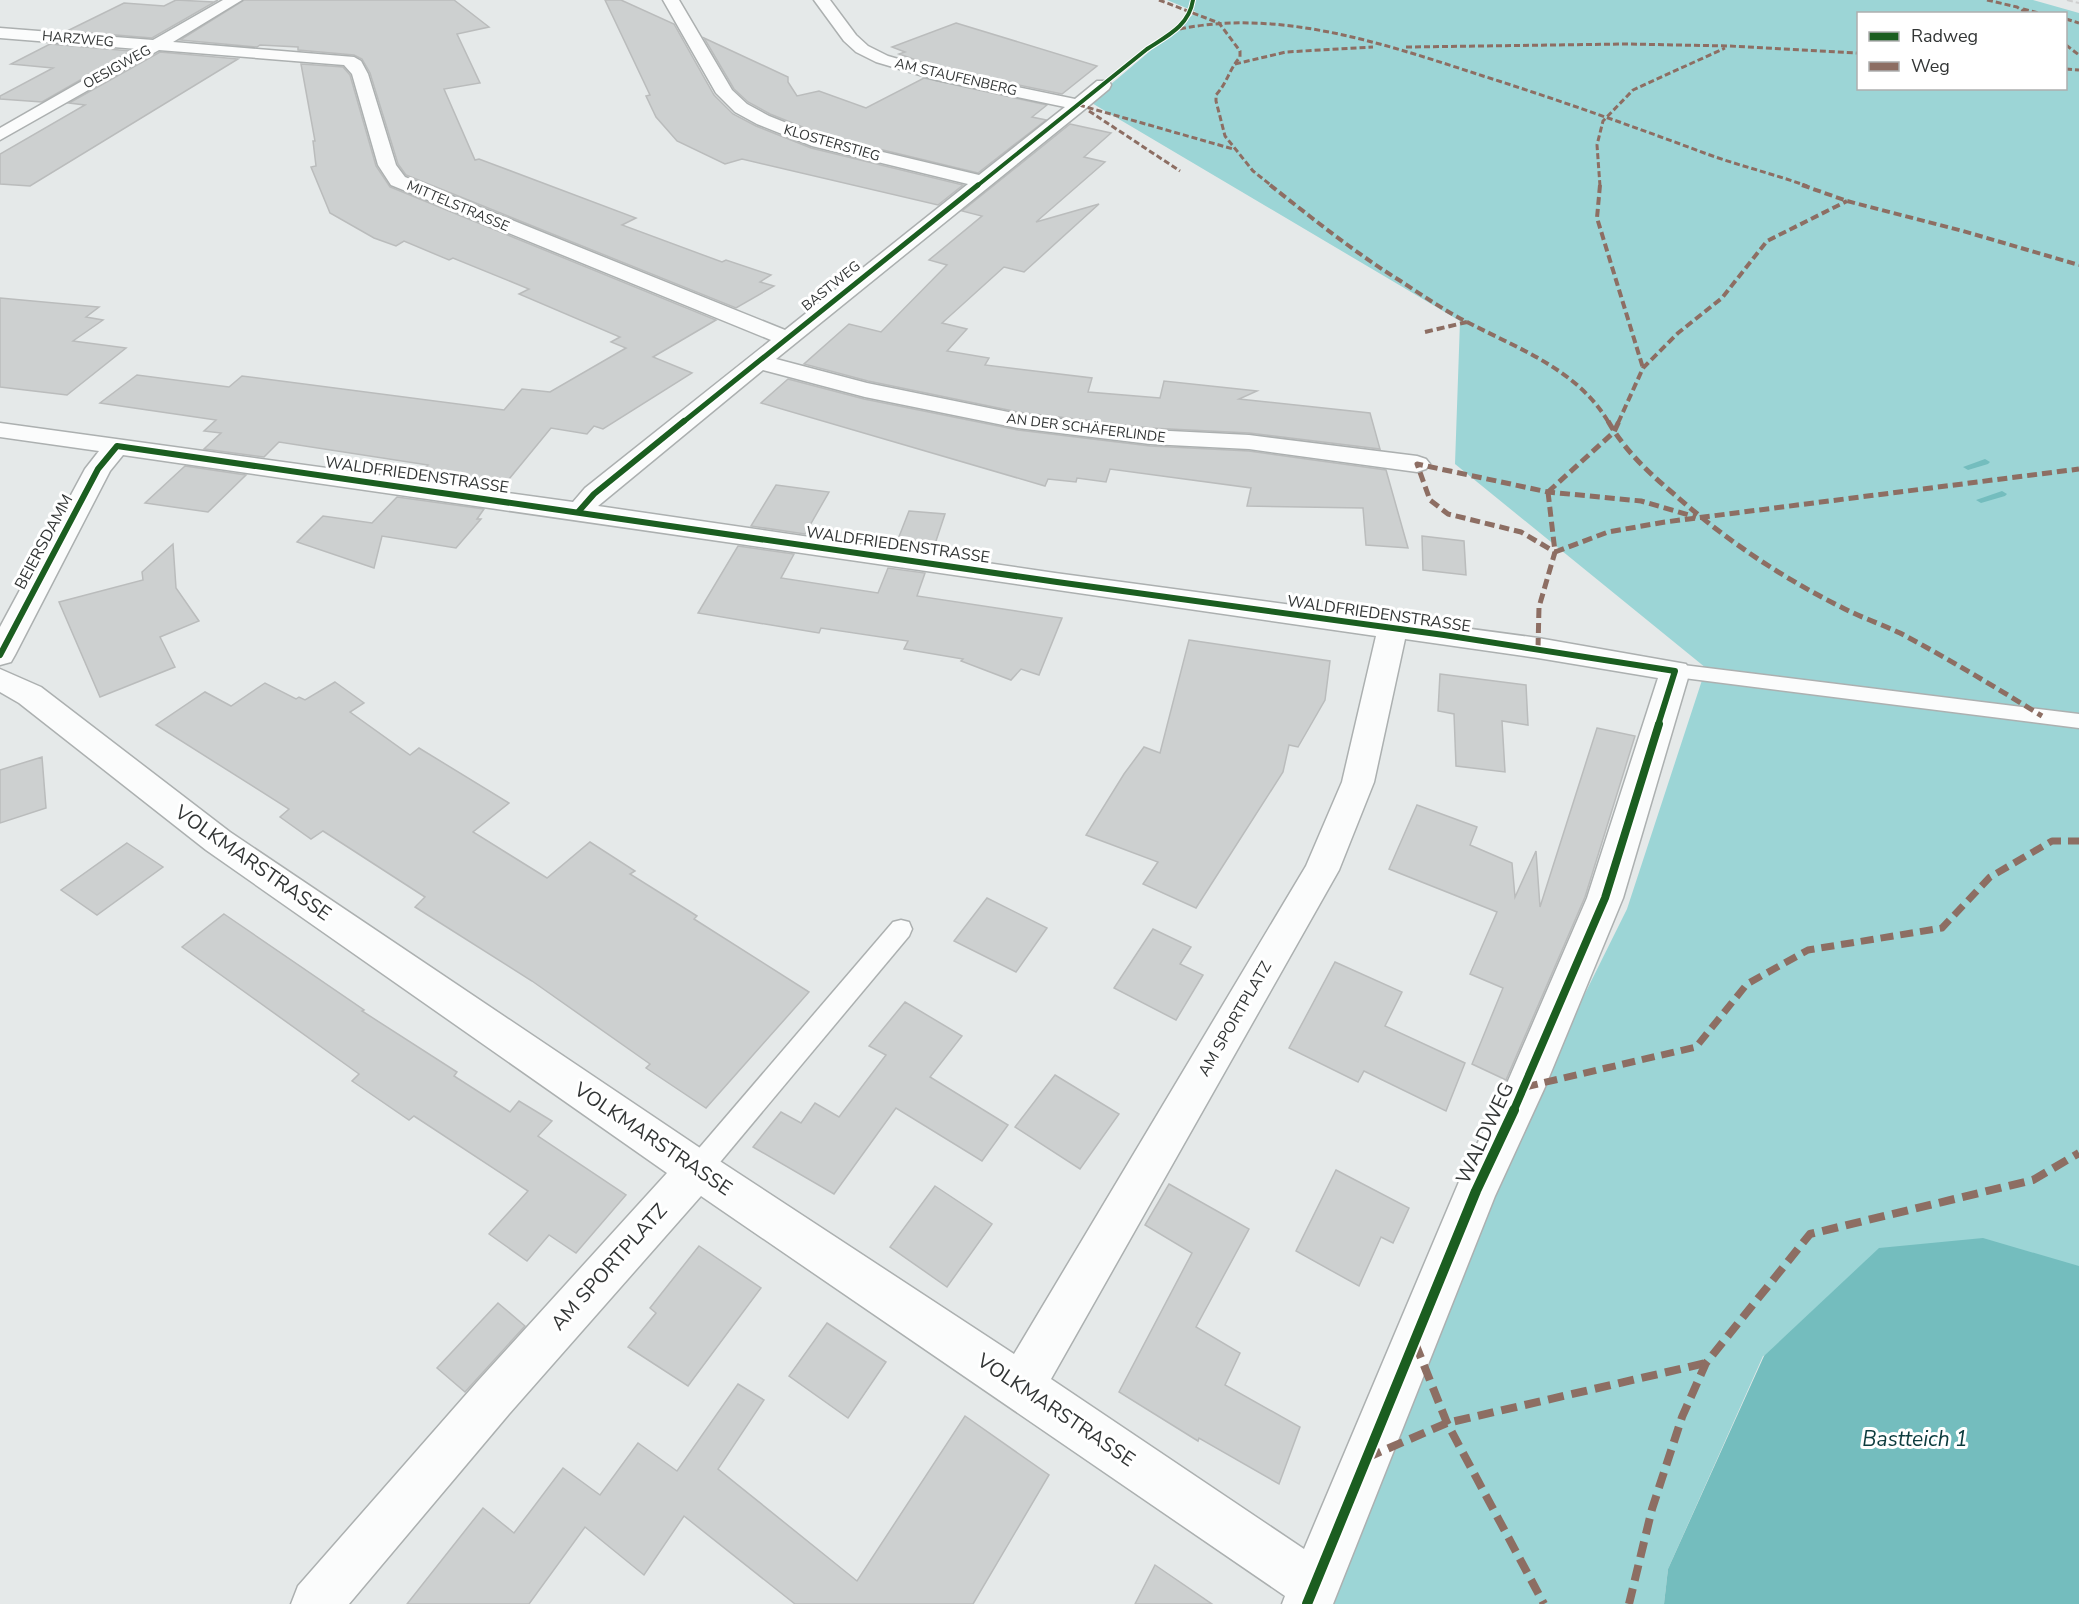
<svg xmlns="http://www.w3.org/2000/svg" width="2079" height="1604" font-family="'Nunito Sans',sans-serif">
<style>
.forest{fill:#9cd5d6;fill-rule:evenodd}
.water{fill:#74bdbe}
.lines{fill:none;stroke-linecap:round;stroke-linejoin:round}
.stream{fill:#74bdbe;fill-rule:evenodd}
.building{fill:#cdd0d0;stroke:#babcbc;stroke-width:1.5}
.service-casing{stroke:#acb0b0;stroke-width:3}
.minor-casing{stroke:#acb0b0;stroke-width:3}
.service{fill:#fbfcfc;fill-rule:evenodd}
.minor{fill:#fbfcfc;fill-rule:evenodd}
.rail{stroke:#cecfcf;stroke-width:2;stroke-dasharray:6 3;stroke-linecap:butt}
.quiet-far4{stroke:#8d6e63;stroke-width:3;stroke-dasharray:6 3;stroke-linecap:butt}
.quiet-far3{stroke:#8d6e63;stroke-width:4;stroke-dasharray:8 4;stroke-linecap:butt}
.quiet-far2{stroke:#8d6e63;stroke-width:5;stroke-dasharray:10 5;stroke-linecap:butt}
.quiet-far1{stroke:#8d6e63;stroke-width:7;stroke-dasharray:13 7;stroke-linecap:butt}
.quiet{stroke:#8d6e63;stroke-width:8;stroke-dasharray:16 8;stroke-linecap:butt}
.cycleway-far4-casing{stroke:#fff;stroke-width:6}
.cycleway-far3-casing{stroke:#fff;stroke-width:8}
.cycleway-far2-casing{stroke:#fff;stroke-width:9}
.cycleway-far1-casing{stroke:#fff;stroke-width:12}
.cycleway-casing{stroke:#fff;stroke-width:14}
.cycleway-far4{stroke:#1b5e20;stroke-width:4}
.cycleway-far3{stroke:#1b5e20;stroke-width:5}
.cycleway-far2{stroke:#1b5e20;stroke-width:6}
.cycleway-far1{stroke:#1b5e20;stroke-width:8}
.cycleway{stroke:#1b5e20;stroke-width:10}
.labels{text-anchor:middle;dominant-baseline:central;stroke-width:6;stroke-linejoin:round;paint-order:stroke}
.far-street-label{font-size:14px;fill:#323535;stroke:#fff}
.street-label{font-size:16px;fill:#323535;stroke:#fff}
.near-street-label{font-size:20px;fill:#323535;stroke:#fff}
.near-water-label{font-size:21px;font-style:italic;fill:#0c3c3e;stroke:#fff}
</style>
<rect width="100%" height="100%" fill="#e5e9e9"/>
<path class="forest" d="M 1167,0 L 2033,0 L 2079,13 L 2079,1266 L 1763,1356 L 1668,1569 L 1664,1604 L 1327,1604 L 1482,1201 L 1627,909 L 1706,668 L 1455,464 L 1460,321 L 1090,102 L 1196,12 ZM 1858,14 L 2066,14 L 2066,88 L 1858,88 Z"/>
<path class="water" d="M 1983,1238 L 2079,1266 L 2079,1604 L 1664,1604 L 1668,1569 L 1764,1356 L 1879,1248 Z"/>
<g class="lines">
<g class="stream">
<path d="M 1985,459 L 1990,462 L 1988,464 L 1968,470 L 1963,467 Z"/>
<path d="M 2002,491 L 2007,494 L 2005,496 L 1981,503 L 1976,500 Z"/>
</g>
</g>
<g class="building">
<path d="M 176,0 L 214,2 L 218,0 L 152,38 L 67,31 L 124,3 L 164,6 Z"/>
<path d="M 244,0 L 454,0 L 489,27 L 457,34 L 480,83 L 444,89 L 475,160 L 479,159 L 636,218 L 622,225 L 722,262 L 726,260 L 771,275 L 760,282 L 774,286 L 736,308 L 406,175 L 398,164 L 370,73 L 362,59 L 354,55 L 298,50 L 298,47 L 260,45 L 257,47 L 180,40 Z"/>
<path d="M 605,0 L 621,0 L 674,24 L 714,95 L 733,114 L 756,126 L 811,148 L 963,185 L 938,205 L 742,159 L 725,164 L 677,141 L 656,117 L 646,96 L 650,95 Z"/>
<path d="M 956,23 L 1097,66 L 1062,94 L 941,69 L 899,54 L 905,52 L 892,47 Z"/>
<path d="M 704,38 L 788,77 L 788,82 L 797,96 L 819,91 L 866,108 L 924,78 L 1047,105 L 1032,117 L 1046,120 L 978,173 L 825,136 L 770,114 L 748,102 L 734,89 Z"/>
<path d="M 50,44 L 131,51 L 42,102 L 0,99 L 0,96 L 53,68 L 11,64 Z"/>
<path d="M 160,52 L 238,59 L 30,186 L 0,184 L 0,154 L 85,105 L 69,103 Z"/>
<path d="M 301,64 L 343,67 L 350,75 L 376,166 L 390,187 L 716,320 L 653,357 L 692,373 L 603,429 L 594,426 L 587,434 L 551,428 L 500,490 L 415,478 L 428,465 L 279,442 L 264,457 L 204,449 L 221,433 L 204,431 L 216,420 L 100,403 L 137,375 L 229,387 L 242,376 L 504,410 L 522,389 L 550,392 L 626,348 L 611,342 L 620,337 L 519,294 L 529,289 L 453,258 L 449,260 L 404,241 L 396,246 L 374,238 L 330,213 L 311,167 L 316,166 L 313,141 L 315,141 Z"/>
<path d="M 1070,124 L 1111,133 L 1084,157 L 1105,162 L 1036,222 L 1099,204 L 1024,272 L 1004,267 L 942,323 L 967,329 L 947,351 L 989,358 L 985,365 L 1092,378 L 1088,392 L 1160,398 L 1164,381 L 1257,391 L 1239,399 L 1370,413 L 1380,449 L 1249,433 L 1150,428 L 1018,412 L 868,381 L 804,364 L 849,324 L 881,332 L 947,265 L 929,260 L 982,216 L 962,211 Z"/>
<path d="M 0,298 L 99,307 L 86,317 L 103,320 L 73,341 L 126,348 L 67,395 L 0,387 Z"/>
<path d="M 788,379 L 864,399 L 1018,430 L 1150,446 L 1249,451 L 1386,470 L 1408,548 L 1366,545 L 1363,508 L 1247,506 L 1251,488 L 1110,469 L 1106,482 L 1077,478 L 1076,482 L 1048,479 L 1045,486 L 761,403 Z"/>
<path d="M 185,466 L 246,475 L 208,512 L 145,503 Z"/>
<path d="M 776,485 L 829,492 L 805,534 L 751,526 Z"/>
<path d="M 397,497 L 484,509 L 477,519 L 481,519 L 456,548 L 382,536 L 374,568 L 297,542 L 323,516 L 372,523 Z"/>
<path d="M 909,511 L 945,514 L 932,553 L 895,547 Z"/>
<path d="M 1422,536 L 1464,541 L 1466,575 L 1423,570 Z"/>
<path d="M 173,544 L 176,588 L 199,621 L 160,637 L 175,667 L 100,697 L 59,602 L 143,580 L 142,572 Z"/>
<path d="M 738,546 L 794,554 L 781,578 L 878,593 L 888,568 L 925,573 L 917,596 L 1062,618 L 1039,675 L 1021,669 L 1011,680 L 961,661 L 963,659 L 904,649 L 908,641 L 821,628 L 819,633 L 698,613 Z"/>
<path d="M 1189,640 L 1330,661 L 1325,700 L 1298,747 L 1289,745 L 1283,772 L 1196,908 L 1143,884 L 1158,862 L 1086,835 L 1124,774 L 1144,747 L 1160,753 Z"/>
<path d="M 1440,674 L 1526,685 L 1528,725 L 1502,721 L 1505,772 L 1456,766 L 1454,714 L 1438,711 Z"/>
<path d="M 335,682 L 364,703 L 350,712 L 410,755 L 419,748 L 509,803 L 473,832 L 547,878 L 590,842 L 635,871 L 630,874 L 697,916 L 694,919 L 809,992 L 706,1108 L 646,1068 L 650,1064 L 532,981 L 415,907 L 425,897 L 323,831 L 311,839 L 280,817 L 289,809 L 156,725 L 205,692 L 231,706 L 265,683 L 296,699 L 299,697 L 305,700 Z"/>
<path d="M 1597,728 L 1635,736 L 1585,897 L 1506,1080 L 1472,1064 L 1503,988 L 1470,974 L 1497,912 L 1389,869 L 1417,805 L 1477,827 L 1470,845 L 1512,863 L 1515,897 L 1536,851 L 1540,907 Z"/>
<path d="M 42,757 L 46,808 L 0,823 L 0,770 Z"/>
<path d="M 127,843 L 163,867 L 97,915 L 61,890 Z"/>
<path d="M 987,898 L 1047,928 L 1016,972 L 954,941 Z"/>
<path d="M 224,914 L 364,1010 L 362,1011 L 457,1072 L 454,1076 L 510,1112 L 519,1101 L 552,1121 L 538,1136 L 626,1195 L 576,1253 L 549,1235 L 527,1261 L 489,1234 L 528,1191 L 414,1116 L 409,1120 L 352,1081 L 359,1074 L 182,947 Z"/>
<path d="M 1153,929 L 1191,947 L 1180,964 L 1203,975 L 1176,1020 L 1114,988 Z"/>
<path d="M 1335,962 L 1402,992 L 1385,1026 L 1465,1063 L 1446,1111 L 1364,1071 L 1358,1082 L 1289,1048 Z"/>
<path d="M 905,1002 L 962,1036 L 930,1077 L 1008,1125 L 982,1161 L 896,1108 L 834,1194 L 753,1147 L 781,1112 L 801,1123 L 815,1103 L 839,1117 L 886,1055 L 869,1046 Z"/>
<path d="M 1055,1075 L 1119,1114 L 1080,1169 L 1015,1127 Z"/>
<path d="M 1336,1170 L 1409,1208 L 1393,1243 L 1381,1237 L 1359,1286 L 1296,1251 Z"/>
<path d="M 1169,1184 L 1249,1229 L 1196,1327 L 1240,1353 L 1225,1385 L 1300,1427 L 1279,1484 L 1199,1438 L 1198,1441 L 1119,1392 L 1192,1253 L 1145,1225 Z"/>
<path d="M 935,1186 L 992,1224 L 947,1287 L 890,1247 Z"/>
<path d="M 699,1246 L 761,1288 L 688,1386 L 628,1347 L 656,1313 L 650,1308 Z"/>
<path d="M 498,1303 L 525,1326 L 465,1392 L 437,1368 Z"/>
<path d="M 827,1323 L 886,1362 L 848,1418 L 789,1376 Z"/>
<path d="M 738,1384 L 764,1400 L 718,1469 L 857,1581 L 965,1416 L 1049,1475 L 973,1604 L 795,1604 L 684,1516 L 644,1575 L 585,1527 L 529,1604 L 407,1604 L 483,1508 L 514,1533 L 563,1468 L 600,1495 L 638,1443 L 677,1471 Z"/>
<path d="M 1155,1565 L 1212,1604 L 1135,1604 Z"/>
</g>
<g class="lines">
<g class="service-casing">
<g id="service">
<path d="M 1675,664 L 2079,714 L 2079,728 L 1668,676 L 1665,671 L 1668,666 Z"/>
<path d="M 901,920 L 909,922 L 912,929 L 909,936 L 706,1179 L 697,1182 L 688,1179 L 684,1170 L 688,1161 L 893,922 Z"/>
</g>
</g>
<g class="minor-casing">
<path id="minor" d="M 223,0 L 242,0 L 173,42 L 354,57 L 361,61 L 368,74 L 396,165 L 405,177 L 785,330 L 968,184 L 812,146 L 757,124 L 735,112 L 716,93 L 663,0 L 679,0 L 732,90 L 747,104 L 769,116 L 824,138 L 979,175 L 1065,107 L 937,80 L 876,62 L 856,52 L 844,41 L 814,0 L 830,0 L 856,35 L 868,46 L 888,56 L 940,71 L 1075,99 L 1097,81 L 1109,81 L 1111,85 L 1109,89 L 1085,109 L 776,359 L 867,383 L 1018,414 L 1150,430 L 1249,435 L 1417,456 L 1426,459 L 1430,464 L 1426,469 L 1417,472 L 1249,449 L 1150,444 L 1018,428 L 865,397 L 763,370 L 598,506 L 1055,573 L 1538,638 L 1686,664 L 1690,671 L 1623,898 L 1545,1087 L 1495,1196 L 1333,1604 L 1282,1604 L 1285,1596 L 701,1196 L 509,1414 L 349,1604 L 291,1604 L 298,1586 L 477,1382 L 667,1173 L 206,850 L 19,703 L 0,692 L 0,669 L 41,687 L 230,832 L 712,1156 L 1014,1354 L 1306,866 L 1342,782 L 1376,636 L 123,455 L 110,471 L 15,655 L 11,662 L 0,665 L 0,627 L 85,469 L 99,451 L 0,437 L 0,423 L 573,502 L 585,488 L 771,340 L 391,185 L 378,165 L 352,74 L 344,65 L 159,50 L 0,140 L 0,128 L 138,49 L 0,38 L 0,28 L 153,40 ZM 1405,639 L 1538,658 L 1658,678 L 1587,898 L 1508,1081 L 1461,1177 L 1304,1549 L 1051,1379 L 1339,870 L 1374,782 Z"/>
</g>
<use href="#service" class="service"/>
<use href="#minor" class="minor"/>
<path class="rail" d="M 2067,0 L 2079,3"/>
<g class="quiet-far4">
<path d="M 1159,0 L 1219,23 L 1240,51 L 1240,57 C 1229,70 1227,83 1216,95 L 1216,101 L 1225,136 L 1253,171 L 1272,186"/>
<path d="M 1987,0 L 2017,7 L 2028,14"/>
<path d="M 2023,9 L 2042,14"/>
<path d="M 2066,19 L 2079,23"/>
<path d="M 1180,29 C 1281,8 1388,45 1483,76 C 1559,100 1632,126 1707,154 C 1740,166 1774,174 1807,186"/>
<path d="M 2066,45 L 2079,55"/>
<path d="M 1406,47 L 1627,44 L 1729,46 L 1858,53"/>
<path d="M 1235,64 L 1286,52 L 1373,47"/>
<path d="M 2066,69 L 2079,70"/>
<path d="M 1079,105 L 1233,149"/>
<path d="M 1089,111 L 1180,171"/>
<path d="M 1600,186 L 1597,145 L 1603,121 L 1633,90 L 1725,48"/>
</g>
<g class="quiet-far3">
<path d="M 1270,185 C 1312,218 1354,252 1399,280 C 1422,295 1445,311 1469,323 C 1521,350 1578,370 1609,423"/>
<path d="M 1600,185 L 1597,218 L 1643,368"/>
<path d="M 1802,185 L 1847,201 L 1963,231 L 2079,265"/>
<path d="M 1425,332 L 1467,322"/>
<path d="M 1618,423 L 1643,368 L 1678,333 L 1722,298 L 1767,241 L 1847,201"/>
</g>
<g class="quiet-far2">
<path d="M 1608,421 C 1625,451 1649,473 1675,495 C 1726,540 1781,577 1841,607 C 1860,617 1881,624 1900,633 C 1949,659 1995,687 2042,716"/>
<path d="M 1548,492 L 1555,552 L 1608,532 L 1665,522 L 2079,469"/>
<path d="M 1548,492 L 1614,432 L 1619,421"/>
<path d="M 1538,648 L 1539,607 L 1555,552 L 1521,532 L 1448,514 L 1430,500 L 1417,464 L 1548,492 L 1641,501 L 1696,517"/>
</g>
<path class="quiet-far1" d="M 1525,1087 L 1696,1047 L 1747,984 L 1808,950 L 1942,928 L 1990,877 L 2052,841 L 2079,841"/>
<g class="quiet">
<path d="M 1415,1343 L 1447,1423 L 1544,1604"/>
<path d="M 1366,1458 L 1447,1423 L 1706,1363"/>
<path d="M 1629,1604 L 1652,1509 L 1682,1417 L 1706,1363 L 1810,1234 L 2033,1180 L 2079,1153"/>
</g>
<g class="cycleway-far4-casing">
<path id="cycleway-far4" d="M 977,186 L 1147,49 C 1167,36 1189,26 1193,0"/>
</g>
<g class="cycleway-far3-casing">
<path id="cycleway-far3" d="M 682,423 L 978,185"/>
</g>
<g class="cycleway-far2-casing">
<g id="cycleway-far2">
<path d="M 579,511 L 594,494 L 684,421"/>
<path d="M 0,655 L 98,469 L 117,446 L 1057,582 L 1444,635 L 1675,671 L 1658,725"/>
</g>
</g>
<g class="cycleway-far1-casing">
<path id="cycleway-far1" d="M 1513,1112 L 1605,898 L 1659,724"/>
</g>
<g class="cycleway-casing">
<path id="cycleway" d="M 1307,1604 L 1476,1191 L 1514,1110"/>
</g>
<use href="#cycleway-far4" class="cycleway-far4"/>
<use href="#cycleway-far3" class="cycleway-far3"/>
<use href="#cycleway-far2" class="cycleway-far2"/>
<use href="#cycleway-far1" class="cycleway-far1"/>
<use href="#cycleway" class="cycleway"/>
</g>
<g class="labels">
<g class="far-street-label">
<text transform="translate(78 39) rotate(5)">HARZWEG</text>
<text transform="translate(117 67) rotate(-29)">OESIGWEG</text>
<text transform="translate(956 77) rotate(13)">AM STAUFENBERG</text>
<text transform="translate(832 143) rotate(16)">KLOSTERSTIEG</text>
<text transform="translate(458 206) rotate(23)">MITTELSTRASSE</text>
<text transform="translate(831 286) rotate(-39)">BASTWEG</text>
<text transform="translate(1086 428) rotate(7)">AN DER SCHÄFERLINDE</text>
</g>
<g class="street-label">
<text transform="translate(417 475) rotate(8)">WALDFRIEDENSTRASSE</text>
<text transform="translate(44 542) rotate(-62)">BEIERSDAMM</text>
<text transform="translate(898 545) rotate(8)">WALDFRIEDENSTRASSE</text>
<text transform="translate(1379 614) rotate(8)">WALDFRIEDENSTRASSE</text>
<text transform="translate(1235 1019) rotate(-60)">AM SPORTPLATZ</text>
</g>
<g class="near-street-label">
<text transform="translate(253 863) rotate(35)">VOLKMARSTRASSE</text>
<text transform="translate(1485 1133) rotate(-65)">WALDWEG</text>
<text transform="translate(653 1139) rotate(34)">VOLKMARSTRASSE</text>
<text transform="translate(609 1267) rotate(-48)">AM SPORTPLATZ</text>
<text transform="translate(1056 1410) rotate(34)">VOLKMARSTRASSE</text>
</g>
<g class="near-water-label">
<text x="1915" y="1439">Bastteich 1</text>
</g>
</g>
<rect x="1857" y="12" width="210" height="78" fill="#ffffff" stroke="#adaeae" stroke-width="1.5"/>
<rect x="1869" y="32" width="30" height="9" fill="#1b5e20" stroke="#adaeae" stroke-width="1.5"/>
<text x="1911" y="42" font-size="18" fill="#323535">Radweg</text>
<rect x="1869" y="62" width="30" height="9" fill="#8d6e63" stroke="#adaeae" stroke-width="1.5"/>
<text x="1911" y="72" font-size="18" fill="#323535">Weg</text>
</svg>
